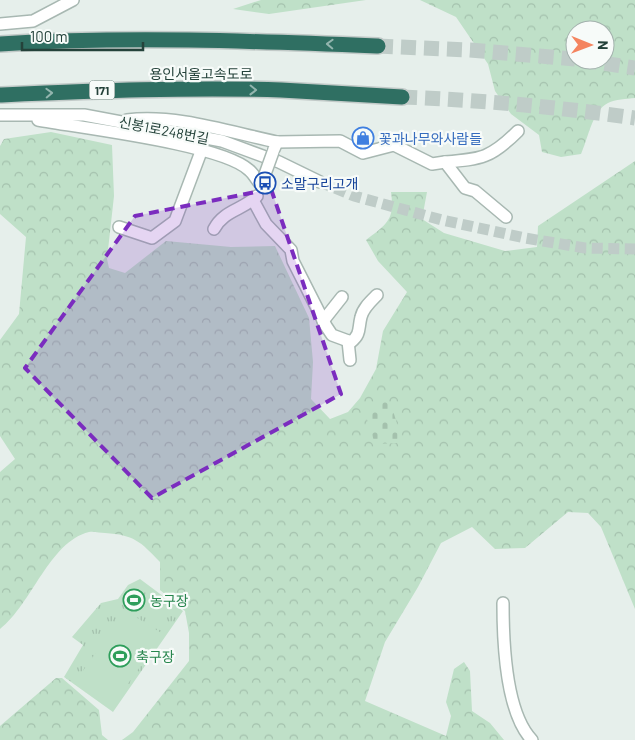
<svg xmlns="http://www.w3.org/2000/svg" width="635" height="740" font-family="Barlow,'Noto Sans KR',sans-serif">
<style>
.forest{fill:url(#forest-crowns);fill-rule:evenodd}
.cemetery{fill:url(#cemetery-stones)}
.park{fill:url(#park-tufts)}
.garden{fill:#bfe0c8}
.lines{fill:none;stroke-linecap:round;stroke-linejoin:round}
.minor-tunnel{stroke:#bfccc8;stroke-width:11;stroke-dasharray:11 5.5;stroke-linecap:butt}
.highway-tunnel{stroke:#bfccc8;stroke-width:15;stroke-dasharray:15 8;stroke-linecap:butt}
.minor-casing{stroke:#a8b8b2;stroke-width:14}
.highway-casing{stroke:#c2cac8;stroke-width:18}
.minor{stroke:#fff;stroke-width:11}
.highway{stroke:#2f6f62;stroke-width:15}
.minor-bridge-casing{stroke:#a8b8b2;stroke-width:14;stroke-linecap:butt}
.minor-bridge{stroke:#fff;stroke-width:11}
.oneway{stroke:#93b5ae}
.marked{fill:#7b2cbf;fill-opacity:0.2;stroke:#7b2cbf;stroke-width:4;stroke-dasharray:10 6;stroke-linejoin:round}
.labels{text-anchor:middle;dominant-baseline:central;stroke-width:4.5;stroke-linejoin:round;paint-order:stroke}
.shield{fill:#f7fbf9;stroke:#637a73;stroke-width:1}
.shield-label{font-size:12px;font-weight:bold;fill:#24423a}
.street-label{font-size:14px;fill:#24423a;stroke:#f7fbf9}
.shop-label{font-size:14px;fill:#366cbe;stroke:#f7fbf9;text-anchor:start}
.transit-label{font-size:14px;fill:#164399;stroke:#f7fbf9;text-anchor:start}
.leisure-label{font-size:14px;fill:#27864d;stroke:#f7fbf9;text-anchor:start}
</style>
<defs>
<pattern id="forest-crowns" width="20" height="18" patternUnits="userSpaceOnUse" patternTransform="scale(1.25)"><rect width="20" height="18" fill="#bfe0c8"/><path d="M2 6a3 3 0 1 1 6 0M12 15a3 3 0 1 1 6 0" fill="none" stroke="#a4c1ad"/></pattern>
<pattern id="cemetery-stones" width="16" height="16" patternUnits="userSpaceOnUse" patternTransform="scale(1.25)"><rect width="16" height="16" fill="#bfe0c8"/><path d="M2 7V4a2 2 0 0 1 4 0v3zM10 15v-3a2 2 0 0 1 4 0v3z" fill="#a4c1ad"/></pattern>
<pattern id="park-tufts" width="24" height="20" patternUnits="userSpaceOnUse" patternTransform="scale(1.25)"><rect width="24" height="20" fill="#bfe0c8"/><path d="M3 7l-1-3M5 7V3M7 7l1-3M15 17l-1-3M17 17v-4M19 17l1-3" fill="none" stroke="#a4c1ad"/></pattern>
</defs>
<rect width="100%" height="100%" fill="#e6efeb"/>
<g class="forest">
<path d="M 261,0 L 366,0 L 269,14 L 233,9 Z"/>
<path d="M 420,0 L 635,0 L 635,98 C 627,99 615,99 608,103 C 592,111 588,139 581,154 L 561,157 L 542,152 L 539,135 L 511,114 L 495,91 L 488,64 L 456,17 ZM 575,30 L 605,30 L 605,60 L 575,60 Z"/>
<path d="M 51,132 L 112,145 L 114,196 L 107,259 L 109,268 L 125,273 L 166,241 L 231,247 L 275,246 L 309,318 L 313,362 L 311,399 L 330,419 L 348,412 L 360,398 L 376,369 L 383,331 L 407,292 L 378,261 L 366,240 C 387,224 395,220 391,192 L 427,192 L 422,219 L 444,233 L 505,251 L 537,247 L 538,226 L 635,161 L 635,609 L 601,527 L 588,513 L 568,512 L 525,548 L 495,549 L 472,527 L 441,543 L 418,587 L 385,642 L 365,701 L 446,736 L 451,716 L 446,702 L 454,669 L 464,662 L 470,671 L 472,711 L 490,723 L 504,740 L 122,740 L 133,732 L 189,661 L 189,633 L 185,611 L 160,590 L 160,562 C 140,541 134,535 105,533 C 100,533 94,531 89,532 C 49,542 32,604 0,629 L 0,472 L 15,459 L 0,436 L 0,340 L 19,314 L 26,237 L 0,214 L 0,146 L 4,139 Z"/>
<path d="M 56,678 L 62,678 L 99,710 L 102,735 L 108,740 L 0,740 L 0,726 Z"/>
</g>
<path class="cemetery" d="M 385,399 C 396,413 399,426 397,443 L 375,444 L 365,413 L 373,403 Z"/>
<path class="park" d="M 140,579 L 183,611 L 113,712 L 64,677 L 83,645 L 72,637 L 101,603 L 118,599 L 128,585 Z"/>
<g class="garden">
<path d="M 131,588 L 147,598 L 136,613 L 121,602 Z"/>
<path d="M 126,611 L 163,634 L 113,705 L 77,679 Z"/>
</g>
<g class="lines">
<path class="minor-tunnel" d="M 320,182 L 354,196 L 442,220 L 525,238 L 585,248 L 635,249"/>
<g class="highway-tunnel">
<path d="M 378,46 L 470,50 L 575,59"/>
<path d="M 582,60 L 635,68"/>
<path d="M 402,97 C 481,100 557,107 635,118"/>
</g>
<g class="minor-casing">
<g id="minor">
<path d="M 0,24 L 33,21 L 73,0"/>
<path d="M 0,115 L 84,115 L 222,141 L 279,162 L 320,182"/>
<path d="M 38,120 C 81,128 221,144 249,170 C 254,174 257,181 261,185 L 264,177"/>
<path d="M 127,120 C 176,114 229,132 277,142 L 274,149"/>
<path d="M 277,142 L 340,141 L 363,153 L 394,145 L 432,164 L 445,162 L 465,188 L 475,191 L 506,217"/>
<path d="M 445,162 C 482,159 491,158 518,131"/>
<path d="M 253,200 L 266,224 L 291,250 L 293,261 L 326,326 L 332,335 L 351,342 C 361,334 358,329 361,317 C 363,308 371,301 377,295"/>
<path d="M 119,227 L 152,238 L 175,221 L 202,149"/>
<path d="M 214,229 C 224,210 243,210 257,196"/>
<path d="M 323,321 L 342,297"/>
<path d="M 348,341 L 350,360"/>
<path d="M 503,603 C 503,641 505,712 532,740"/>
</g>
</g>
<g class="highway-casing">
<g id="highway">
<path d="M 0,44 C 127,36 252,41 378,46"/>
<path d="M 0,95 C 94,91 187,87 281,90 C 321,92 362,95 402,97"/>
</g>
</g>
<use href="#minor" class="minor"/>
<use href="#highway" class="highway"/>
<g class="minor-bridge-casing">
<path id="minor-bridge" d="M 264,177 L 273,152"/>
</g>
<use href="#minor-bridge" class="minor-bridge"/>
</g>
<defs><path id="oneway-chevron" d="M-2-3.5L2.5 0L-2 3.5" fill="none" stroke-width="1.6" stroke-linecap="round" stroke-linejoin="round" transform="scale(1.25)"/></defs>
<g class="oneway">
<use href="#oneway-chevron" transform="translate(330 44) rotate(-178)"/>
<use href="#oneway-chevron" transform="translate(253 90) rotate(1)"/>
<use href="#oneway-chevron" transform="translate(49 93) rotate(-2)"/>
</g>
<path class="marked" d="M 271,189 L 341,394 L 152,498 L 25,368 L 135,216 Z"/>
<defs>
<g id="shop-ring" transform="scale(1.125)"><circle r="9.5" fill="#f7fbf9" stroke="#3f7fe0" stroke-width="1.5"/><path d="M-5-2.5h2.3a2.7 3.5 0 0 1 5.4 0H5L5.5 6h-11ZM-1.5-2.5h3a1.5 2.3 0 0 0-3 0Z" fill="#3f7fe0"/></g>
<g id="bus-ring" transform="scale(1.125)"><circle r="9.5" fill="#f7fbf9" stroke="#1a4fb4" stroke-width="1.5"/><path d="M-5-6H5V4H4V6H2V4H-2V6H-4V4H-5ZM-3.5-4V0h7V-4ZM-3.5 1.2v1.5H-2V1.2ZM2 1.2v1.5H3.5V1.2Z" fill="#1a4fb4"/></g>
<g id="stadium-ring" transform="scale(1.125)"><circle r="9.5" fill="#f7fbf9" stroke="#2e9e5b" stroke-width="1.5"/><path d="M0-5a6.5 5 0 1 0 0 10a6.5 5 0 1 0 0-10ZM-3.5-1.8h7v3.6h-7Z" fill="#2e9e5b"/></g>
</defs>
<g fill-rule="evenodd">
<use href="#shop-ring" x="363" y="138"/>
<use href="#bus-ring" x="265" y="183"/>
<use href="#stadium-ring" x="134" y="600"/>
<use href="#stadium-ring" x="120" y="656"/>
</g>
<g class="labels">
<rect class="shield" x="89.5" y="80.5" width="25" height="19" rx="4"/>
<g class="shield-label">
<text x="102" y="90">171</text>
</g>
<g class="street-label">
<text x="201" y="73">용인서울고속도로</text>
<text transform="translate(164 130) rotate(11)">신봉1로248번길</text>
</g>
<g class="shop-label">
<text x="379" y="138">꽃과나무와사람들</text>
</g>
<g class="transit-label">
<text x="281" y="183">소말구리고개</text>
</g>
<g class="leisure-label">
<text x="150" y="600">농구장</text>
<text x="136" y="656">축구장</text>
</g>
</g>
<g transform="translate(590 45) rotate(91)"><circle r="24" fill="#f7fbf9" stroke="#a3b1ad"/>
<path d="M0-4L9 19L0 12L-9 19Z" fill="#f4845f"/>
<text y="-8" font-size="14" font-weight="bold" text-anchor="middle" fill="#24423a">N</text>
</g>
<path d="M22 42v8h121v-8" fill="none" stroke="#24423a" stroke-width="2.5"/>
<text x="30" y="42" font-size="15" fill="#24423a" stroke="#f7fbf9" stroke-width="4" paint-order="stroke">100 m</text>
</svg>
